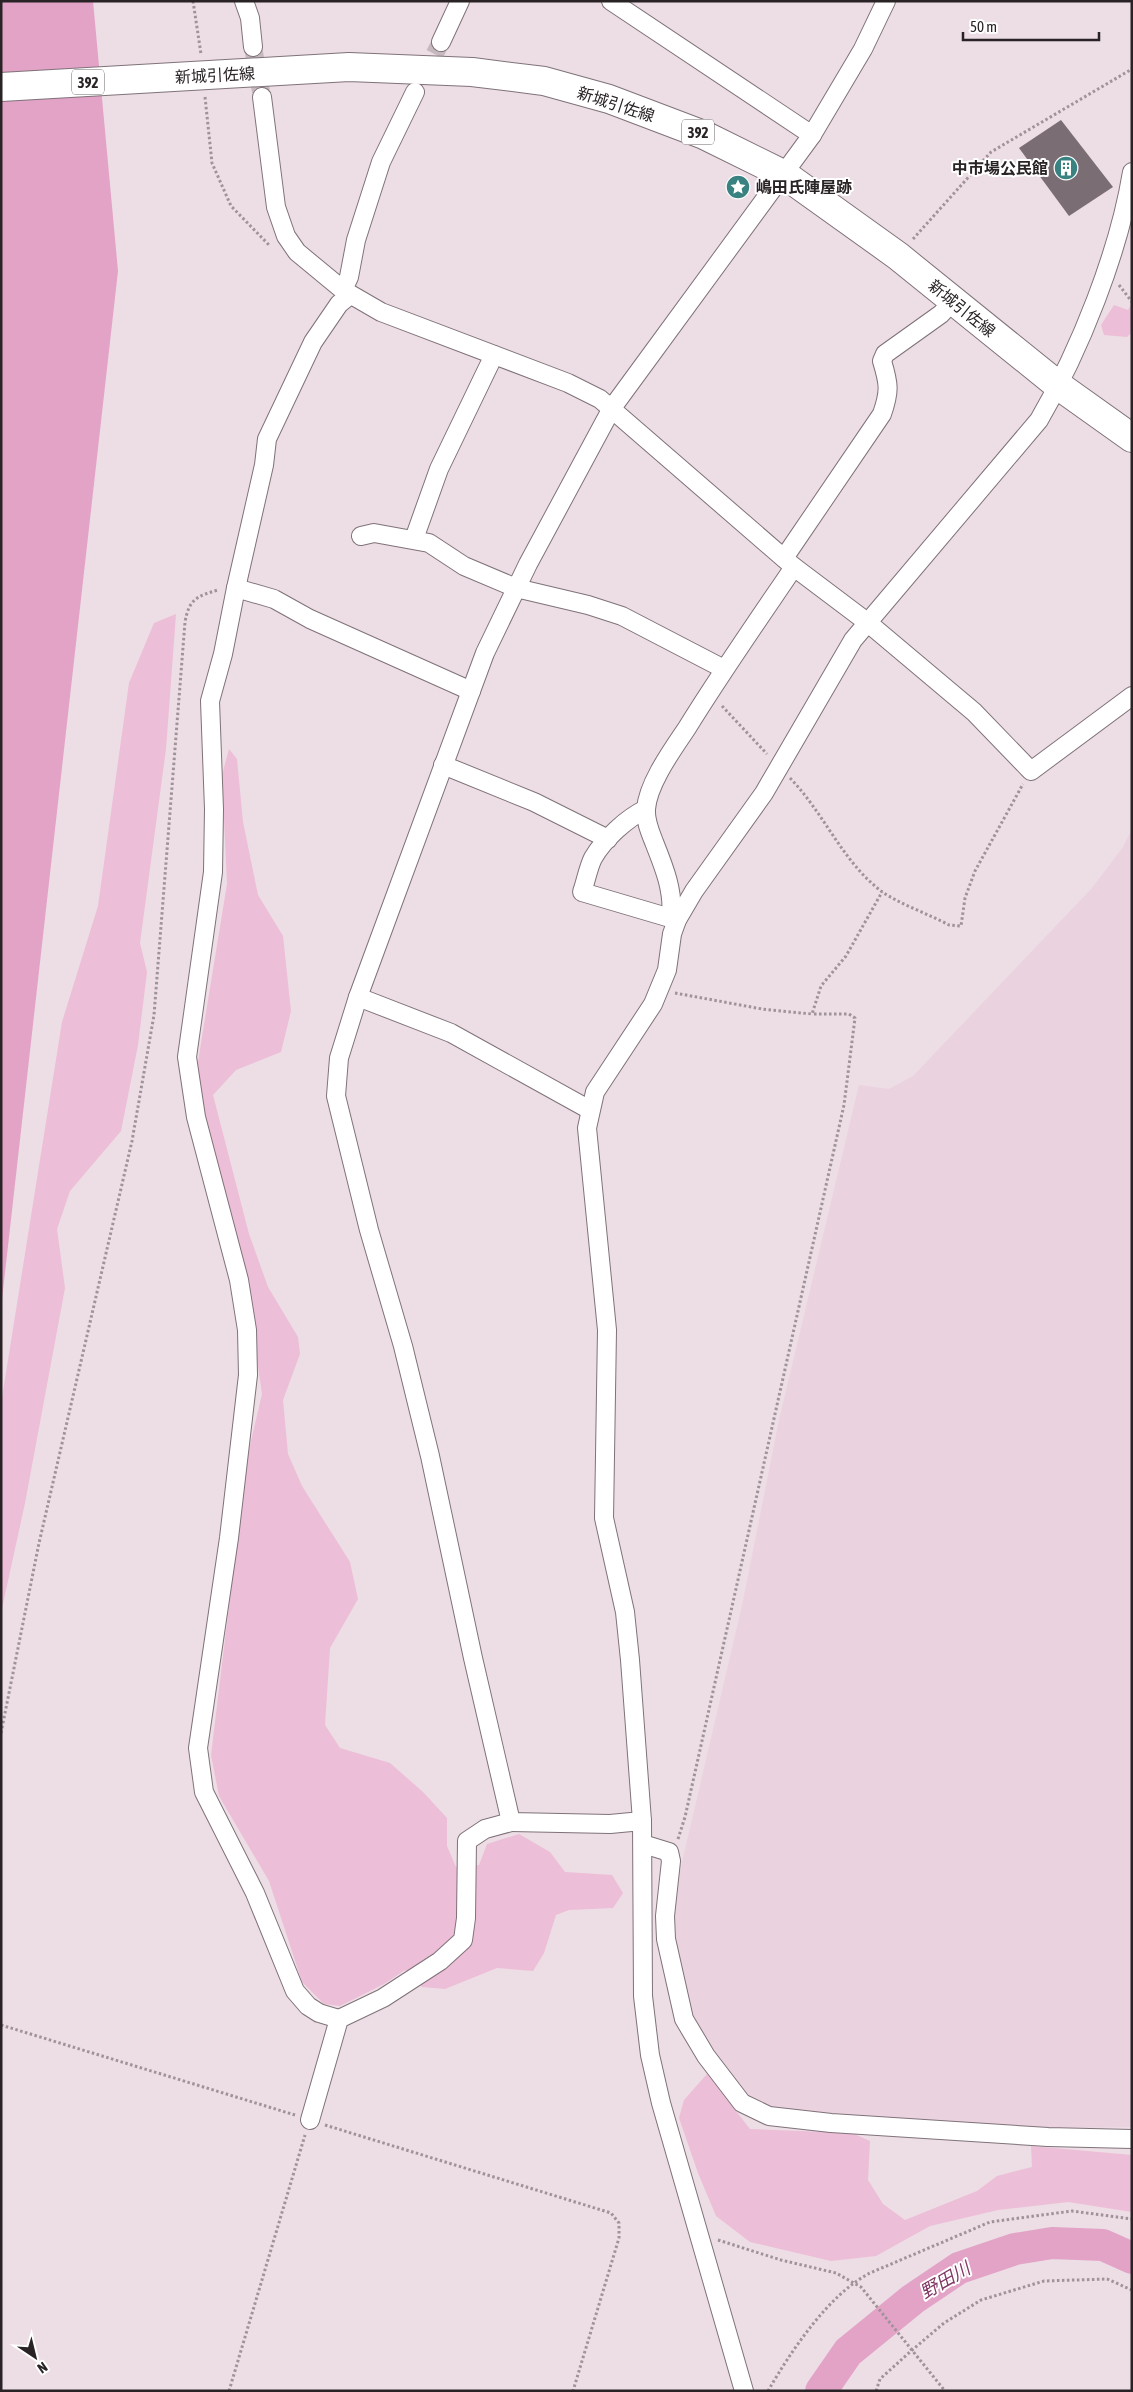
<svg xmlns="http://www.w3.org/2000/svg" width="1133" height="2392" font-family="'Asap Condensed','Noto Sans JP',sans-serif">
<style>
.built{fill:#ead2df}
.green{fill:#edbed7}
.water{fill:#e2a3c6}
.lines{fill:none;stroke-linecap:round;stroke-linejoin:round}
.river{stroke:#e2a3c6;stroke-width:32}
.building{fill:#7a6d74}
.minor-tunnel{stroke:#c6b8bf;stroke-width:18;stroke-dasharray:18 9;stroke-linecap:butt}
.minor-casing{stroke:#7f7279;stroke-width:20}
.primary-casing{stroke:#7f7279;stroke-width:30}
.path{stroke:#9f9399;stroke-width:3;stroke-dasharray:2.5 2.5;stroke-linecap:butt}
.minor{stroke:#fff;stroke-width:18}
.primary{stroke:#fff;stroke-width:28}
.labels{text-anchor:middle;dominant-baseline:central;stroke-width:4;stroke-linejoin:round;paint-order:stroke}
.shield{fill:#fff;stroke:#696567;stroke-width:1}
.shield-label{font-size:15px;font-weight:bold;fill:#292326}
.street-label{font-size:16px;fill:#292326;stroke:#fff}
.poi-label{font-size:16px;font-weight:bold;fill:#292326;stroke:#fff;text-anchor:end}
.water-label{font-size:18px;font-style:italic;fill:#803764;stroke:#fff}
</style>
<rect width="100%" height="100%" fill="#eddde5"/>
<path class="built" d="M 1132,829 L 1132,2127 L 1044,2128 L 772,2109 L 750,2098 L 725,2071 L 692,2018 L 672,1938 L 673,1901 L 743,1601 L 779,1420 L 859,1085 L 889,1089 L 913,1076 L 1092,888 L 1123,847 Z"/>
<g class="green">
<path d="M 1132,303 L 1132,332 L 1127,337 L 1104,335 L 1101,325 L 1114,305 L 1128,310 Z"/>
<path d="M 176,614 L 166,749 L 140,943 L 147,972 L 138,1045 L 121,1131 L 70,1191 L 57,1229 L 65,1288 L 25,1503 L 1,1613 L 1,1404 L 62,1022 L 98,906 L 129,683 L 154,623 Z"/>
<path d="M 229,749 L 237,759 L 243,822 L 258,895 L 283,936 L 291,1011 L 281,1052 L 236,1070 L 213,1095 L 249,1234 L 268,1287 L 298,1337 L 300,1354 L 283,1400 L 288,1454 L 302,1486 L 350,1562 L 358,1599 L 330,1648 L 325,1725 L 340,1748 L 390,1763 L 423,1792 L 447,1818 L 447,1846 L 456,1867 L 479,1865 L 487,1844 L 519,1834 L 550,1852 L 565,1872 L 612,1875 L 623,1893 L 613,1908 L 569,1910 L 556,1915 L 544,1953 L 533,1971 L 497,1968 L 445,1989 L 422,1987 L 405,1970 L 384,1984 L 340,2006 L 324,2004 L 302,1982 L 269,1881 L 219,1796 L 211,1755 L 247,1458 L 262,1394 L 242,1257 L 202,1107 L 196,1074 L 227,884 L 222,775 Z"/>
<path d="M 707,2074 L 750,2129 L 852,2133 L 870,2141 L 868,2180 L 883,2204 L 905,2220 L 977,2191 L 997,2176 L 1032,2167 L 1031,2146 L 1132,2155 L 1132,2212 L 1068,2202 L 998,2210 L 930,2226 L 876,2256 L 831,2261 L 750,2242 L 716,2216 L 698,2173 L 679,2118 L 684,2100 Z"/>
</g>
<path class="water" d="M 1,1 L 93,1 L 118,271 L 1,1308 Z"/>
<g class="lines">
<path class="river" d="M 821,2391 L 848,2352 L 913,2299 L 959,2268 L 1015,2249 L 1052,2243 L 1103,2245 L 1132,2258"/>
</g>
<path class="building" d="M 1061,120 L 1113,187 L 1069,216 L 1019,148 Z"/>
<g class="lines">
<g class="minor-tunnel">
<path d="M 253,47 L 262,97"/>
<path d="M 422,78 L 441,42"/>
</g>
<g class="minor-casing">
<g id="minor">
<path d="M 244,1 L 250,18 L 253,47"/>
<path d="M 611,1 L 812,135"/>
<path d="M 441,42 L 460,1"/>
<path d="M 262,97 L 276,207 L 286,236 L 297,252 L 343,290 L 381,312 L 568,383 L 600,399 L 794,567 L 867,622 L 974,712 L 1031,771 L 1132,696"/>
<path d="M 343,290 L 349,277 L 356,240 L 381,162 L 415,92"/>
<path d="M 361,536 L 374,533 L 429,543 L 464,566 L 516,588 L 588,605 L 622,616 L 724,669"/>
<path d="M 414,539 L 439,469 L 494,355"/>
<path d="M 784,558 L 882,414 C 890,391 889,384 882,361 L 885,354 L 941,314 L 953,301"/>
<path d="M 236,588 L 274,599 L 310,619 L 471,691"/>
<path d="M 443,765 L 534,802 L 608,839"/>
<path d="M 646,809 C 627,818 604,839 593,858 C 588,868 586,881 582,892 L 677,920"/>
<path d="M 671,918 C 674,891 664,867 654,842 C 650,832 645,820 646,809 C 648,783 673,749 687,728 C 721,673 758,620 794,567"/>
<path d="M 358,997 L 451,1033 L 590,1110"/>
<path d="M 642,1821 L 610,1824 L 511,1822 L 473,1658 L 430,1456 L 403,1346 L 369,1230 L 336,1096 L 339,1058 L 358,997 L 485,653 L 528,564 L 612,408 L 812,135 L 863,49 L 886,1"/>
<path d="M 643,1844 L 669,1852 L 671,1861 L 665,1916 L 666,1939 L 684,2019 L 706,2056 L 742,2103 L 769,2116 L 831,2123 L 1048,2137 L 1132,2139"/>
<path d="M 339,2019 L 319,2013 L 308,2006 L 295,1991 L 255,1893 L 204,1792 L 198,1748 L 229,1538 L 248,1375 L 247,1330 L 239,1280 L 196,1117 L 187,1057 L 213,872 L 214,809 L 210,701 L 223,654 L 236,588 L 264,465 L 267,439 L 313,342 L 339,304 L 350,295"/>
<path d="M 310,2120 L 339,2019 L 383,1998 L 440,1961 L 463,1940 L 466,1918 L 467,1841 L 485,1829 L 511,1822"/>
<path d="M 744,2391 L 661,2103 L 650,2055 L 643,1996 L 642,1821 L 630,1660 L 625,1612 L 604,1518 L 607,1330 L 587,1128 L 595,1092 L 653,1004 L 667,970 L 672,934 L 677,920 L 694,891 L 764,793 L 853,640 L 1039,420 C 1080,350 1119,252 1132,172"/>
</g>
</g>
<g class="primary-casing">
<path id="primary" d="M 1,87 L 349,67 L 472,72 L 544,81 L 609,99 L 704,135 L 785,175 L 898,256 L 1059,386 L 1132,438"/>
</g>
<g class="path">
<path d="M 193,1 L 201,54"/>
<path d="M 205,97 L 212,163 L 231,206 L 270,246"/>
<path d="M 913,239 L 991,152 L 1132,69"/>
<path d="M 1119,285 L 1132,302"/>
<path d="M 722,706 L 767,754"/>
<path d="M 790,778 C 824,813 842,861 881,891 C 899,904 929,914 949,925 L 961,926 L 965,898 L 975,871 L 1023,784"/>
<path d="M 675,993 L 762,1009 L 812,1014 L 821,986 L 846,956 L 882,892"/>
<path d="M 1,1733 L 39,1543 L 132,1141 L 154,1015 L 185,622 C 189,599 197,596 218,590"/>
<path d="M 678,1839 L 685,1817 L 844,1105 L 855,1018 L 849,1014 L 812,1014"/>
<path d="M 1,2025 L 295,2115"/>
<path d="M 325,2125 L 611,2213 L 619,2223 L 619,2238 L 573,2391"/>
<path d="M 718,2240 L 781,2260 L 836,2273 L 861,2287 L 945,2391"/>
<path d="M 229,2391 L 305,2135"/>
<path d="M 768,2391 C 791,2351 829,2294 870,2273 L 990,2222 L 1072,2211 L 1132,2219"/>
<path d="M 876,2391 L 880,2379 L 911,2351 L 944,2323 L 981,2300 L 1044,2281 L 1107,2279 L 1132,2290"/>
</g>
<use href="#minor" class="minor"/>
<use href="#primary" class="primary"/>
</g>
<defs>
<g id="building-disc" transform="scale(1.25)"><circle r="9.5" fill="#3a8282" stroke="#fff"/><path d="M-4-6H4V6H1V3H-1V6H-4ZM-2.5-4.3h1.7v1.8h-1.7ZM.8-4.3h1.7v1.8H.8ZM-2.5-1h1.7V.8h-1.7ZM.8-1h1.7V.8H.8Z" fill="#fff"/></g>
<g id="sight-disc" transform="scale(1.25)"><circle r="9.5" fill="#3a8282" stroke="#fff"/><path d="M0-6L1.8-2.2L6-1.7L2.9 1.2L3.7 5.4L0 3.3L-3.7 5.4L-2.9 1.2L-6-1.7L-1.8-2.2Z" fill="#fff"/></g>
</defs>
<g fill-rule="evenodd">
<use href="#building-disc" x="1066" y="168"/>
<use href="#sight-disc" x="738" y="187"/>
</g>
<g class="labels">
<g class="shield">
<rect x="72" y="69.5" width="32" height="25" rx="4"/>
<rect x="682" y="119.5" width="32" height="25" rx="4"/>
</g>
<g class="shield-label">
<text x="88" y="82">392</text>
<text x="698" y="132">392</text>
</g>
<g class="street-label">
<text transform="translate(215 75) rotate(-3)">新城引佐線</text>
<text transform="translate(616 104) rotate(18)">新城引佐線</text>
<text transform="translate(962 308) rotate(39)">新城引佐線</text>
</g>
<g class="poi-label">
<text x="1048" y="168">中市場公民館</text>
<text x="756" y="187" text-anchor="start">嶋田氏陣屋跡</text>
</g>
<g class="water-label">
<text transform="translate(945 2280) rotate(-30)">野田川</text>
</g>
</g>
<rect width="1133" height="2392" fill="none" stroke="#292326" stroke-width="5"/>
<g transform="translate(35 2357) rotate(145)" stroke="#ffffff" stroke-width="4" paint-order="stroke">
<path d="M0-4L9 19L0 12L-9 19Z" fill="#292326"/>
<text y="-8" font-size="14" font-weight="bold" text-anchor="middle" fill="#292326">N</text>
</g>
<path d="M963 32v8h136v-8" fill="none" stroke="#292326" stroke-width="2.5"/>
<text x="970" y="32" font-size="15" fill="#292326" stroke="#ffffff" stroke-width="4" paint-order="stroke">50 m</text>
</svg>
